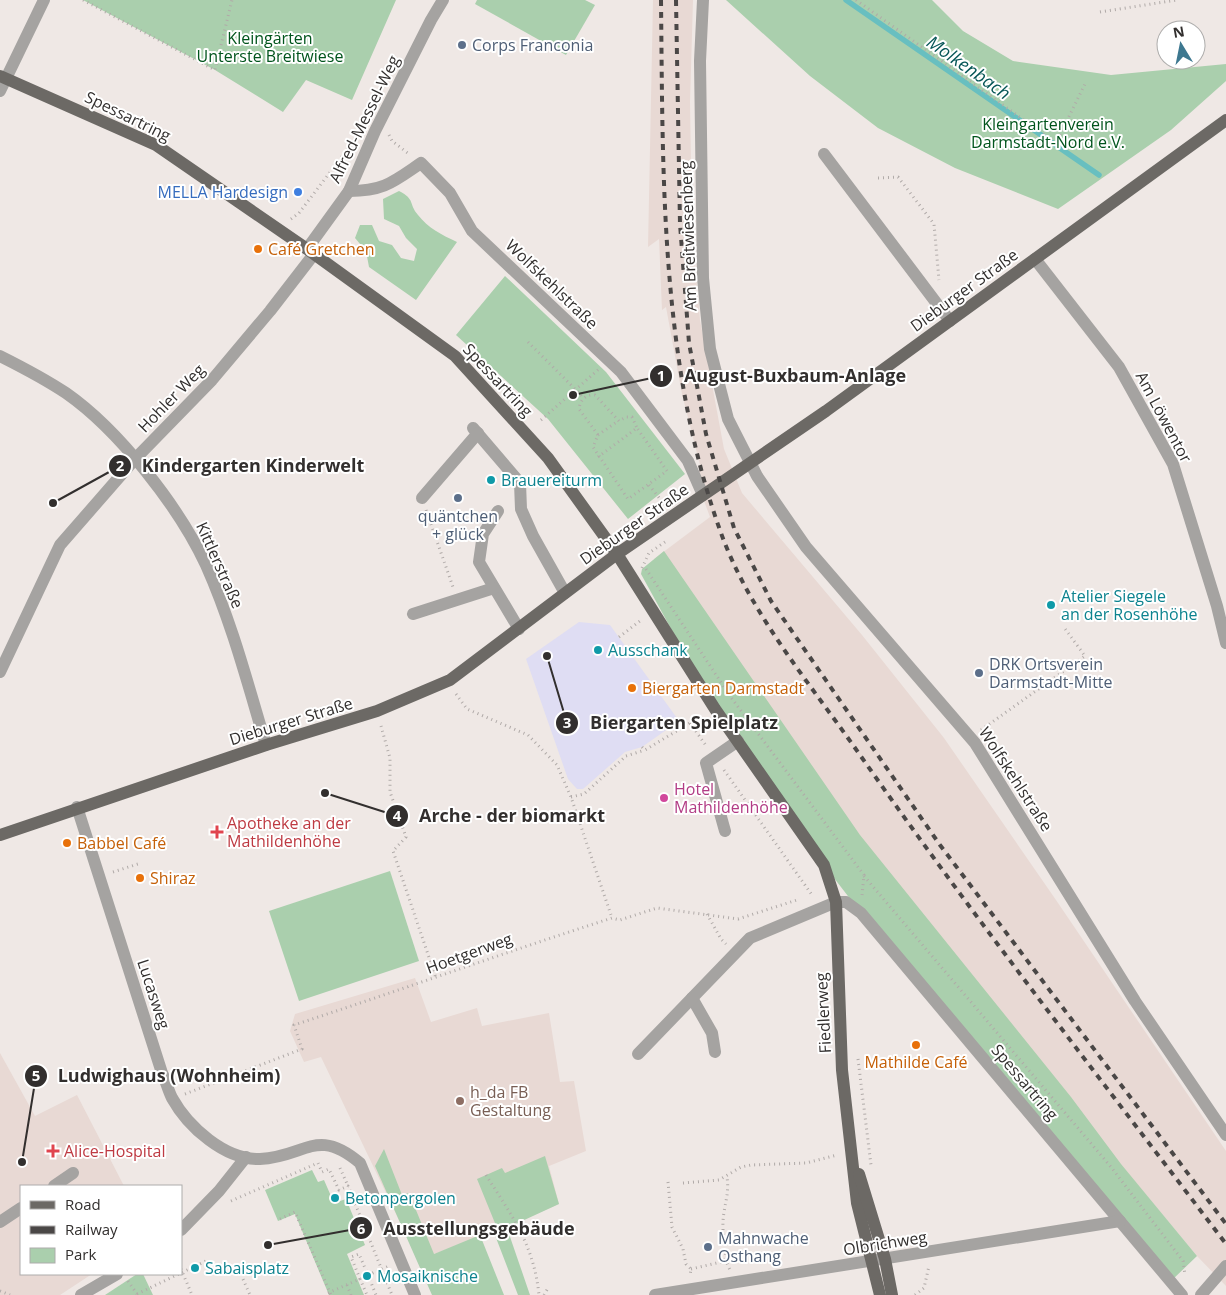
<svg xmlns="http://www.w3.org/2000/svg" width="1226" height="1295" font-family="'Open Sans',sans-serif">
<style>
.commercial{fill:#dfddf3}
.built{fill:#e8d9d4}
.green{fill:#aacfad}
.lines{fill:none;stroke-linecap:round;stroke-linejoin:round}
.stream{stroke:#68bfc0;stroke-width:5.5}
.path{stroke:#b0aaa8;stroke-width:3;stroke-dasharray:1 4;stroke-linecap:butt}
.minor{stroke:#a5a3a1;stroke-width:12}
.major{stroke:#6c6965;stroke-width:12}
.rail{stroke:#4a4746;stroke-width:4;stroke-dasharray:6 6;stroke-linecap:butt}
.service-dot{fill:#5c6f8a;stroke:#fff;stroke-width:2}
.shop-dot{fill:#3f7fe0;stroke:#fff;stroke-width:2}
.food-dot{fill:#e8710a;stroke:#fff;stroke-width:2}
.culture-dot{fill:#0f9aa8;stroke:#fff;stroke-width:2}
.hotel-dot{fill:#d1479c;stroke:#fff;stroke-width:2}
.health-dot{fill:#e0444e;stroke:#fff;stroke-width:2}
.education-dot{fill:#8d6e63;stroke:#fff;stroke-width:2}
.labels{text-anchor:middle;dominant-baseline:central;stroke-width:4;stroke-linejoin:round;paint-order:stroke}
.park-label{font-size:16px;fill:#00541c;stroke:#fff}
.service-label{font-size:16px;fill:#4e5e75;stroke:#fff;text-anchor:start}
.street-label{font-size:16px;fill:#322f2e;stroke:#fff}
.shop-label{font-size:16px;fill:#366cbe;stroke:#fff;text-anchor:end}
.food-label{font-size:16px;fill:#c56008;stroke:#fff;text-anchor:start}
.culture-label{font-size:16px;fill:#0d838f;stroke:#fff;text-anchor:start}
.hotel-label{font-size:16px;fill:#b23c85;stroke:#fff;text-anchor:start}
.health-label{font-size:16px;fill:#be3a42;stroke:#fff;text-anchor:start}
.education-label{font-size:16px;fill:#785e54;stroke:#fff;text-anchor:start}
.water-label{font-size:18px;font-style:italic;fill:#065657;stroke:#fff}
.leader{fill:none;stroke:#322f2e;stroke-width:2}
.callout-dot{fill:#322f2e;stroke:#fff;stroke-width:2}
.mark-label{font-size:15px;text-anchor:middle;font-weight:bold;fill:#fff}
.callout-label{font-size:18px;text-anchor:middle;font-weight:bold;fill:#322f2e;stroke:#fff;stroke-width:4;stroke-linejoin:round;paint-order:stroke}
</style>
<rect width="100%" height="100%" fill="#efe8e5"/>
<path class="commercial" d="M 579,622 L 610,625 L 679,721 L 642,747 L 625,752 L 583,789 L 577,789 L 568,779 L 526,659 Z"/>
<g class="built">
<path d="M 653,0 L 693,0 L 690,102 L 692,230 L 700,320 L 724,449 L 742,493 L 862,635 L 944,738 L 1056,900 L 1226,1151 L 1226,1286 L 1197,1256 L 990,1008 L 854,837 L 654,559 L 710,517 L 694,474 L 701,469 L 682,394 L 666,307 L 662,310 L 659,239 L 648,247 Z"/>
<path d="M 415,978 L 431,1022 L 477,1008 L 482,1026 L 549,1013 L 560,1082 L 574,1081 L 586,1151 L 549,1166 L 559,1204 L 506,1227 L 418,1260 L 321,1057 L 304,1062 L 290,1031 L 295,1014 Z"/>
<path d="M 0,1053 L 35,1116 L 77,1095 L 124,1186 L 21,1186 L 21,1274 L 92,1274 L 60,1295 L 0,1295 Z"/>
</g>
<g class="green">
<path d="M 83,0 L 396,0 L 352,100 L 306,80 L 283,112 L 215,70 Z"/>
<path d="M 477,0 L 585,0 L 595,5 L 566,55 L 475,4 Z"/>
<path d="M 726,0 L 932,0 L 963,31 L 1013,61 L 1111,75 L 1226,64 L 1226,81 L 1171,130 L 1058,209 L 955,168 L 878,128 L 810,76 Z"/>
<path d="M 399,191 C 416,200 408,203 418,215 C 428,228 442,235 457,242 L 416,300 L 369,267 L 366,251 L 355,238 L 360,225 L 372,225 L 379,241 L 392,245 L 401,258 L 414,261 L 417,249 L 406,238 L 399,226 L 384,219 L 383,199 Z"/>
<path d="M 505,276 L 606,372 L 685,474 L 628,519 L 548,419 L 456,335 Z"/>
<path d="M 664,551 L 860,835 L 1071,1097 L 1121,1164 L 1197,1256 L 1171,1281 L 861,913 L 824,865 L 715,709 L 641,574 L 642,569 Z"/>
<path d="M 390,871 L 419,961 L 299,1001 L 269,911 Z"/>
<path d="M 384,1149 L 402,1195 L 409,1193 L 434,1254 L 480,1235 L 504,1295 L 432,1295 L 375,1166 Z"/>
<path d="M 545,1156 L 559,1204 L 507,1228 L 530,1295 L 518,1295 L 493,1230 L 497,1228 L 477,1179 L 502,1168 L 505,1173 Z"/>
<path d="M 312,1170 L 318,1182 L 324,1180 L 334,1203 L 346,1199 L 365,1245 L 347,1254 L 364,1295 L 329,1295 L 295,1214 L 278,1221 L 265,1190 Z"/>
<path d="M 137,1274 L 143,1274 L 153,1295 L 105,1295 Z"/>
</g>
<g class="lines">
<path class="stream" d="M 846,0 L 1099,175"/>
<g class="path">
<path d="M 83,0 L 215,70 L 232,0"/>
<path d="M 856,0 L 1056,143 L 1085,84"/>
<path d="M 1100,12 L 1177,0"/>
<path d="M 389,135 L 392,141 L 409,154"/>
<path d="M 878,178 L 898,177 L 934,224 L 939,280"/>
<path d="M 291,219 L 299,213 L 353,142"/>
<path d="M 528,342 L 584,398"/>
<path d="M 541,420 L 599,369"/>
<path d="M 598,435 L 618,421"/>
<path d="M 598,457 L 637,428 L 667,471 L 628,499 L 593,447 L 598,435 L 579,409 C 580,400 586,394 595,395 L 619,421 L 626,417 L 632,417 L 637,428"/>
<path d="M 649,485 L 664,504"/>
<path d="M 426,510 L 453,587"/>
<path d="M 642,568 L 649,553 L 665,542"/>
<path d="M 646,569 L 730,696 L 864,875 L 862,895"/>
<path d="M 619,637 L 640,621"/>
<path d="M 456,694 L 467,709 L 528,735 L 557,765 L 571,797 L 612,918"/>
<path d="M 690,723 L 707,747"/>
<path d="M 381,726 L 390,758 L 390,792 L 406,837 L 393,851 L 436,978"/>
<path d="M 981,730 L 1085,656 L 1063,626"/>
<path d="M 642,747 L 645,750 L 700,717"/>
<path d="M 724,770 L 812,895"/>
<path d="M 571,797 L 584,794 L 626,756 L 645,750"/>
<path d="M 113,872 L 141,863"/>
<path d="M 864,876 L 1111,1167 L 1183,1261 L 1185,1275"/>
<path d="M 707,914 L 721,939 L 726,944"/>
<path d="M 858,1059 L 871,1165"/>
<path d="M 185,1094 L 302,1049 L 294,1025 C 401,990 506,952 612,918 L 620,920 L 657,908 L 738,919 L 797,900"/>
<path d="M 340,1168 L 348,1186"/>
<path d="M 486,1175 C 512,1216 534,1245 539,1295"/>
<path d="M 668,1182 L 672,1227 L 683,1249 L 686,1264 L 691,1269 L 690,1276"/>
<path d="M 683,1183 L 719,1180 L 741,1167 L 751,1165 L 806,1163 L 837,1155"/>
<path d="M 231,1201 L 318,1163 L 322,1172 L 329,1169 L 339,1190 L 348,1186 L 392,1295"/>
<path d="M 280,1219 L 295,1212 L 331,1295"/>
<path d="M 725,1259 L 730,1270"/>
<path d="M 181,1269 L 192,1295"/>
<path d="M 691,1269 L 721,1262 L 725,1259 C 727,1248 723,1238 723,1228 C 722,1209 730,1196 727,1177"/>
<path d="M 239,1270 L 250,1295"/>
<path d="M 368,1275 L 376,1295"/>
<path d="M 360,1279 L 367,1295"/>
<path d="M 128,1281 L 137,1294"/>
<path d="M 347,1285 L 351,1295"/>
<path d="M 0,1291 L 10,1295"/>
<path d="M 328,1293 L 360,1279 L 351,1257 L 359,1254 L 368,1275 L 389,1266"/>
<path d="M 137,1294 L 206,1261"/>
<path d="M 544,1295 L 548,1288"/>
<path d="M 915,1295 L 924,1288 L 929,1266"/>
</g>
<g class="minor">
<path d="M 703,0 L 700,61 L 703,278 L 710,349 L 728,419 L 757,476 L 806,547 L 975,743 L 1135,1001 L 1226,1135"/>
<path d="M 0,91 L 44,0"/>
<path d="M 824,154 L 950,321"/>
<path d="M 349,191 C 384,191 393,182 421,163 L 450,193 L 472,231 L 621,372 L 688,461 L 703,495"/>
<path d="M 307,249 L 349,191 L 375,131 L 431,20 L 443,0"/>
<path d="M 1035,259 L 1119,367 L 1173,464 L 1217,606 L 1226,643"/>
<path d="M 0,356 C 22,367 45,379 66,393 C 119,430 179,507 206,565 C 232,623 248,685 266,745"/>
<path d="M 473,428 L 520,483 L 521,509 L 533,536 L 565,593"/>
<path d="M 422,498 L 478,433"/>
<path d="M 498,511 L 483,534 L 479,562 L 519,629"/>
<path d="M 413,614 L 494,588"/>
<path d="M 0,672 L 60,545 L 135,459 L 212,380 L 270,311 L 314,254"/>
<path d="M 77,807 L 162,1073 C 166,1081 168,1090 172,1098 C 188,1127 225,1160 260,1159 C 306,1157 316,1126 360,1163 L 415,1295"/>
<path d="M 725,831 L 706,763 L 738,741"/>
<path d="M 692,998 L 712,1033 L 715,1052"/>
<path d="M 638,1054 L 750,938 L 836,902 L 846,902 L 861,913 L 1182,1295"/>
<path d="M 54,1186 L 73,1173"/>
<path d="M 0,1222 L 21,1208"/>
<path d="M 181,1230 L 219,1191 L 246,1157"/>
<path d="M 81,1295 L 117,1274"/>
<path d="M 655,1295 L 1120,1221"/>
<path d="M 1201,1295 L 1226,1266"/>
</g>
<g class="major">
<path d="M 0,76 L 156,145 L 307,249 L 455,356 L 548,458 L 617,554 L 715,709 L 824,865 L 836,902 L 842,1070 L 857,1203 L 880,1295"/>
<path d="M 0,835 L 266,745 L 377,711 L 450,680 L 617,554 L 826,411 L 1226,120"/>
<path d="M 859,1174 L 885,1259 L 892,1295"/>
</g>
<g class="rail">
<path d="M 661,0 C 663,178 660,364 721,533 C 750,614 812,686 860,755 C 977,922 1103,1082 1226,1244"/>
<path d="M 676,0 L 680,224 L 689,343 L 706,434 L 734,528 L 771,601 L 940,845 L 1226,1224"/>
</g>
</g>
<g class="service-dot">
<circle cx="462" cy="45" r="5"/>
<circle cx="458" cy="498" r="5"/>
<circle cx="979" cy="673" r="5"/>
<circle cx="708" cy="1247" r="5"/>
</g>
<circle class="shop-dot" cx="298" cy="192" r="5"/>
<g class="food-dot">
<circle cx="258" cy="249" r="5"/>
<circle cx="632" cy="688" r="5"/>
<circle cx="67" cy="843" r="5"/>
<circle cx="140" cy="878" r="5"/>
<circle cx="916" cy="1045" r="5"/>
</g>
<g class="culture-dot">
<circle cx="491" cy="480" r="5"/>
<circle cx="1051" cy="605" r="5"/>
<circle cx="598" cy="650" r="5"/>
<circle cx="335" cy="1198" r="5"/>
<circle cx="195" cy="1268" r="5"/>
<circle cx="367" cy="1276" r="5"/>
</g>
<circle class="hotel-dot" cx="664" cy="798" r="5"/>
<g class="health-dot">
<path d="M214.5 824.5h5v5h5v5h-5v5h-5v-5h-5v-5h5z"/>
<path d="M50.5 1143.5h5v5h5v5h-5v5h-5v-5h-5v-5h5z"/>
</g>
<circle class="education-dot" cx="460" cy="1101" r="5"/>
<g class="labels">
<g class="park-label">
<text x="270" y="38">Kleingärten<tspan x="270" dy="18">Unterste Breitwiese</tspan></text>
<text x="1048" y="124">Kleingartenverein<tspan x="1048" dy="18">Darmstadt-Nord e.V.</tspan></text>
</g>
<g class="service-label">
<text x="472" y="45">Corps Franconia</text>
<text x="458" y="516" text-anchor="middle">quäntchen<tspan x="458" dy="18">+ glück</tspan></text>
<text x="989" y="664">DRK Ortsverein<tspan x="989" dy="18">Darmstadt-Mitte</tspan></text>
<text x="718" y="1238">Mahnwache<tspan x="718" dy="18">Osthang</tspan></text>
</g>
<g class="street-label">
<text transform="translate(128 116) rotate(26)">Spessartring</text>
<text transform="translate(364 119) rotate(-64)">Alfred-Messel-Weg</text>
<text transform="translate(688 236) rotate(-92)">Am Breitwiesenberg</text>
<text transform="translate(552 284) rotate(44)">Wolfskehlstraße</text>
<text transform="translate(964 290) rotate(-36)">Dieburger Straße</text>
<text transform="translate(498 380) rotate(47)">Spessartring</text>
<text transform="translate(171 398) rotate(-46)">Hohler Weg</text>
<text transform="translate(1164 417) rotate(62)">Am Löwentor</text>
<text transform="translate(634 524) rotate(-35)">Dieburger Straße</text>
<text transform="translate(220 565) rotate(66)">Kittlerstraße</text>
<text transform="translate(291 721) rotate(-17)">Dieburger Straße</text>
<text transform="translate(1016 779) rotate(57)">Wolfskehlstraße</text>
<text transform="translate(469 953) rotate(-20)">Hoetgerweg</text>
<text transform="translate(154 994) rotate(72)">Lucasweg</text>
<text transform="translate(823 1013) rotate(-93)">Fiedlerweg</text>
<text transform="translate(1025 1082) rotate(50)">Spessartring</text>
<text transform="translate(885 1243) rotate(-9)">Olbrichweg</text>
</g>
<g class="shop-label">
<text x="288" y="192">MELLA Hardesign</text>
</g>
<g class="food-label">
<text x="268" y="249">Café Gretchen</text>
<text x="642" y="688">Biergarten Darmstadt</text>
<text x="77" y="843">Babbel Café</text>
<text x="150" y="878">Shiraz</text>
<text x="916" y="1062" text-anchor="middle">Mathilde Café</text>
</g>
<g class="culture-label">
<text x="501" y="480">Brauereiturm</text>
<text x="1061" y="596">Atelier Siegele<tspan x="1061" dy="18">an der Rosenhöhe</tspan></text>
<text x="608" y="650">Ausschank</text>
<text x="345" y="1198">Betonpergolen</text>
<text x="205" y="1268">Sabaisplatz</text>
<text x="377" y="1276">Mosaiknische</text>
</g>
<g class="hotel-label">
<text x="674" y="789">Hotel<tspan x="674" dy="18">Mathildenhöhe</tspan></text>
</g>
<g class="health-label">
<text x="227" y="823">Apotheke an der<tspan x="227" dy="18">Mathildenhöhe</tspan></text>
<text x="64" y="1151">Alice-Hospital</text>
</g>
<g class="education-label">
<text x="470" y="1092">h_da FB<tspan x="470" dy="18">Gestaltung</tspan></text>
</g>
<g class="water-label">
<text transform="translate(969 67) rotate(35)">Molkenbach</text>
</g>
</g>
<path class="leader" d="M573 395L661 376M53 503L120 466M547 656L567 723M325 793L397 816M22 1162L36 1076M268 1245L361 1228"/>
<g class="callout-dot">
<circle cx="573" cy="395" r="5"/>
<circle cx="53" cy="503" r="5"/>
<circle cx="547" cy="656" r="5"/>
<circle cx="325" cy="793" r="5"/>
<circle cx="22" cy="1162" r="5"/>
<circle cx="268" cy="1245" r="5"/>
<circle cx="661" cy="376" r="12"/>
<circle cx="120" cy="466" r="12"/>
<circle cx="567" cy="723" r="12"/>
<circle cx="397" cy="816" r="12"/>
<circle cx="36" cy="1076" r="12"/>
<circle cx="361" cy="1228" r="12"/>
</g>
<g class="mark-label">
<text x="661" y="381">1</text>
<text x="120" y="471">2</text>
<text x="567" y="728">3</text>
<text x="397" y="821">4</text>
<text x="36" y="1081">5</text>
<text x="361" y="1234">6</text>
</g>
<g class="callout-label">
<text x="795" y="382">August-Buxbaum-Anlage</text>
<text x="253" y="472">Kindergarten Kinderwelt</text>
<text x="684" y="729">Biergarten Spielplatz</text>
<text x="512" y="822">Arche - der biomarkt</text>
<text x="169" y="1082">Ludwighaus (Wohnheim)</text>
<text x="479" y="1235">Ausstellungsgebäude</text>
</g>
<rect x="20" y="1185" width="162" height="90" fill="#ffffff" stroke="#adacab"/>
<rect x="30" y="1201" width="25" height="8" fill="#6c6965" stroke="#adacab"/>
<text x="65" y="1210" font-size="15" fill="#322f2e">Road</text>
<rect x="30" y="1226" width="25" height="8" fill="#4a4746" stroke="#adacab"/>
<text x="65" y="1235" font-size="15" fill="#322f2e">Railway</text>
<rect x="30" y="1248" width="25" height="15" fill="#aacfad" stroke="#adacab"/>
<text x="65" y="1260" font-size="15" fill="#322f2e">Park</text>
<g transform="translate(1181 45) rotate(350)"><circle r="24" fill="#ffffff" stroke="#adacab"/>
<path d="M0-4L9 19L0 12L-9 19Z" fill="#3d7890"/>
<text y="-8" font-size="14" font-weight="bold" text-anchor="middle" fill="#322f2e">N</text>
</g>
</svg>
